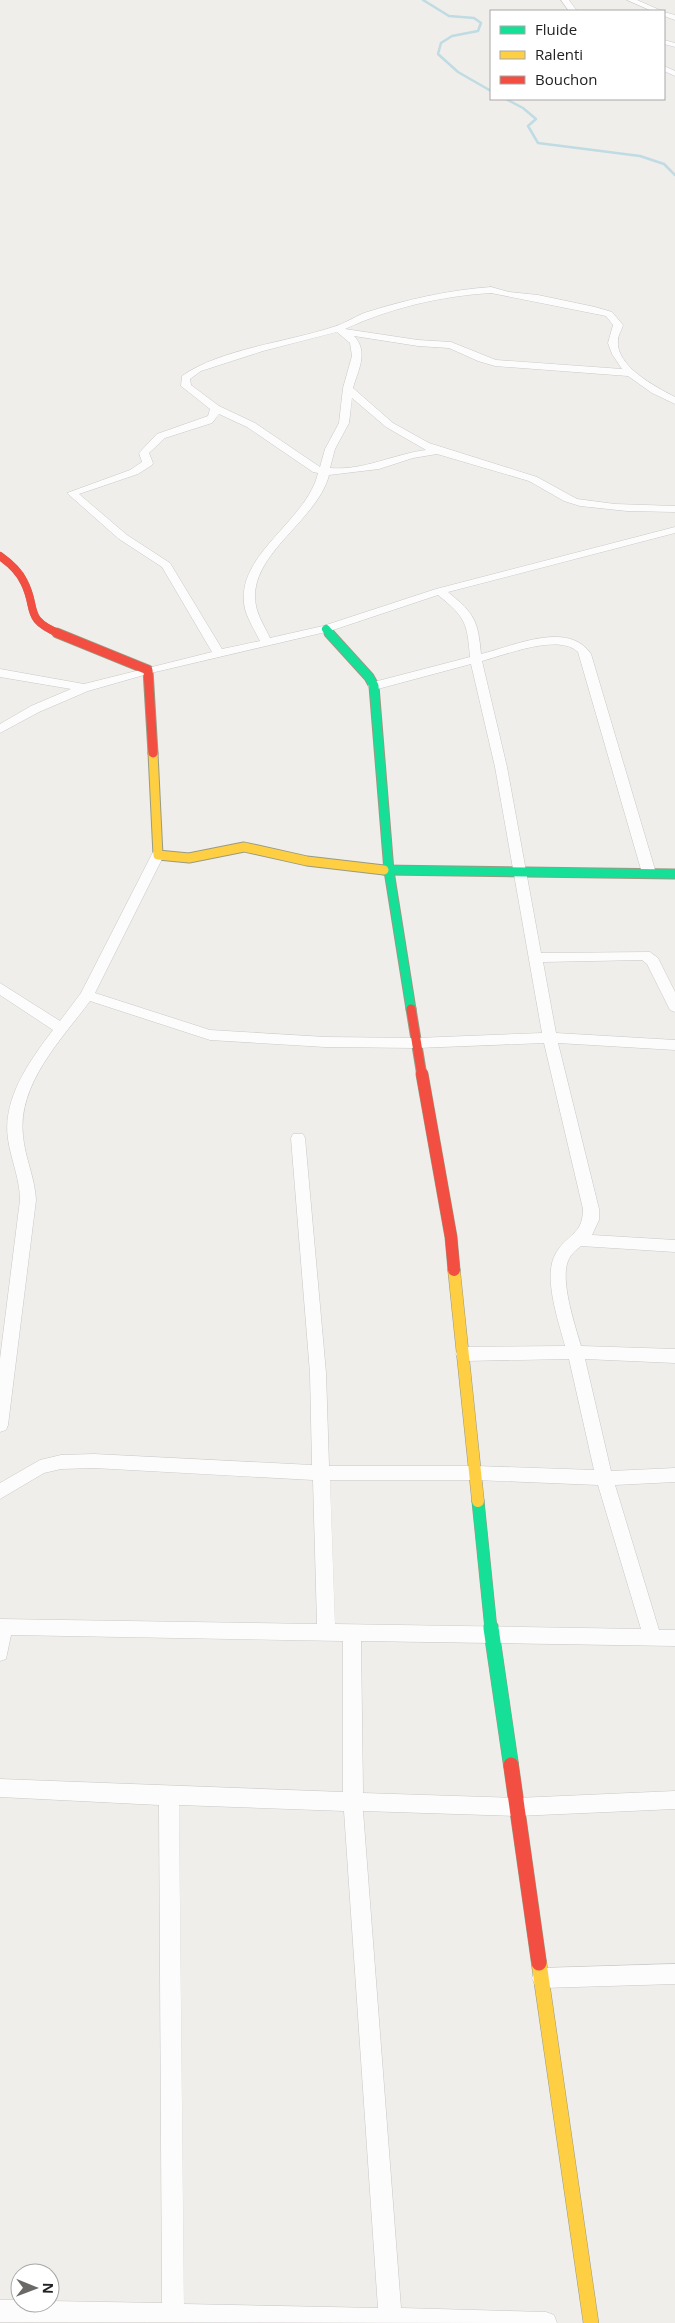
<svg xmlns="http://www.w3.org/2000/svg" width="675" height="2323" font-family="'Open Sans',sans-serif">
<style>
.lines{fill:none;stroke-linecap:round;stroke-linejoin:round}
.stream{stroke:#bfdbe3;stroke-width:2.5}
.street-casing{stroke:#c9c8c7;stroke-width:1}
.fast-far3-casing{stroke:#999a82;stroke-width:8}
.fast-far2-casing{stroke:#999a82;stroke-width:11}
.fast-far1-casing{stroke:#999a82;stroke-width:13}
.fast-casing{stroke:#999a82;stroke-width:16}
.slow-far2-casing{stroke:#999a82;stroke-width:11}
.slow-far1-casing{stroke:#999a82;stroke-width:13}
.slow-casing{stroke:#999a82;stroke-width:16}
.jam-far3-casing{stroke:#999a82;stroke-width:8}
.jam-far2-casing{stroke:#999a82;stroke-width:11}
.jam-far1-casing{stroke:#999a82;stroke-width:13}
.jam-casing{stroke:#999a82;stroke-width:16}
.street{fill:#fdfcfc;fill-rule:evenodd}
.fast-far3{stroke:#16e098;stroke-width:8}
.fast-far2{stroke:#16e098;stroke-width:9}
.fast-far1{stroke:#16e098;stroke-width:12}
.fast{stroke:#16e098;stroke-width:15}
.slow-far2{stroke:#ffcf43;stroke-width:9}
.slow-far1{stroke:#ffcf43;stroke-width:12}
.slow{stroke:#ffcf43;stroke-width:15}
.jam-far3{stroke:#f24e42;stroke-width:8}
.jam-far2{stroke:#f24e42;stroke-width:9}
.jam-far1{stroke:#f24e42;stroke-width:12}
.jam{stroke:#f24e42;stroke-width:15}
</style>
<rect width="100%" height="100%" fill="#f0eeeb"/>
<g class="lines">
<g class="stream">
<path d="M 423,0 L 449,16 L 474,18 L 481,23 L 478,31 L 452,36 L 441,43 L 438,54 L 458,72 L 491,91"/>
<path d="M 506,99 L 523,108 L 536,119 L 528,126 L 538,143 L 640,156 L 664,164 L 675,175"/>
</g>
<g class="street-casing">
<g id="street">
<path d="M 561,0 L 569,0 L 577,11 L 569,11 Z"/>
<path d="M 627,0 L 637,0 L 662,11 L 652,11 Z"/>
<path d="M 664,12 L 675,15 L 675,20 L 664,16 Z"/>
<path d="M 664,40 L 675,43 L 675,47 L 664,44 Z"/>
<path d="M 664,66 L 675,71 L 675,76 L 664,71 Z"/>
<path d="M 491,287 L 509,292 L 538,295 L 595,307 L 612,312 L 623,325 C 622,330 618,335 618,340 C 615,366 656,387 675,397 L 675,404 L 652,393 L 628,376 L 495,366 L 478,361 L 449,348 L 418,346 L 354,336 C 369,352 358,370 353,388 L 393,423 L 429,443 L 537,477 L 577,499 L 615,504 L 675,506 L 675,512 L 627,511 L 580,506 L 564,501 L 529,481 L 437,454 L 413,458 L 379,469 L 329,475 C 317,523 242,557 257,610 C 260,620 266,629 270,638 L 323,626 L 436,589 L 675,527 L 675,533 L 448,592 C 475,614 478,621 481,654 C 514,646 568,620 591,654 L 656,873 L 649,877 L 642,873 L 578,652 C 559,633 505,655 482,661 L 507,767 L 541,953 L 650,952 L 658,958 L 675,992 L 675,1012 L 670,1010 L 647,964 L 642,960 L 543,962 L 556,1033 L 675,1040 L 675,1050 L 558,1043 L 599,1209 L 599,1220 L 592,1235 L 675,1240 L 675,1252 L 581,1246 C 576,1250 571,1254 568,1261 C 560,1281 575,1325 581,1346 L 675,1349 L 675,1363 L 585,1359 L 611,1471 L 675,1468 L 675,1482 L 615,1485 L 659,1630 L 675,1630 L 675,1646 L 361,1641 L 363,1793 L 517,1798 L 675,1791 L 675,1809 L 517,1816 L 363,1811 L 401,2308 L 546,2312 L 554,2315 L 557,2323 L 0,2322 L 0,2300 L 20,2300 L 20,2303 L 50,2303 L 50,2301 L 162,2303 L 159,1805 L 0,1797 L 0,1779 L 343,1792 L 343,1641 L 11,1635 L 6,1659 L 0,1661 L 0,1619 L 317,1624 L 313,1480 L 94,1468 L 61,1469 L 44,1473 L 0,1499 L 0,1483 L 40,1460 L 61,1455 L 94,1454 L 312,1465 L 310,1373 L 291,1138 L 293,1134 L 303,1134 L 305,1138 L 326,1373 L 329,1466 L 476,1466 L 594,1470 L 569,1359 L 464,1361 L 458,1359 L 456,1354 L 458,1349 L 464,1347 L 565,1346 C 559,1322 542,1276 556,1253 C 567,1234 583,1235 583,1209 L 544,1043 L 417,1048 L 325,1047 L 210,1040 L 90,1001 C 62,1039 17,1084 23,1136 C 25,1158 35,1178 36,1200 L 8,1425 L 6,1430 L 0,1432 L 0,1359 L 20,1200 C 20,1179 11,1160 8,1139 C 2,1099 30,1060 53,1030 L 0,995 L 0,983 L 60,1021 L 81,993 L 153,852 L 163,852 L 164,855 L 95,993 L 210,1030 L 325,1037 L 417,1038 L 542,1033 L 495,767 L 471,664 L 374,690 L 368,686 L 370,683 L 470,657 C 467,622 466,618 438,595 L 330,631 L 151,673 L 88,691 L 39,712 L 0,733 L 0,724 L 31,706 L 71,689 L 0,677 L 0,669 L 84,684 L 212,652 L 162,567 L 119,539 L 67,493 L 130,470 L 142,462 L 139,453 L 157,434 L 208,416 L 210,409 L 181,386 L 182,376 C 220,349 288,342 333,327 C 344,324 354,317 364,313 C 405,300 448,290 491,287 ZM 491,293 L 606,316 L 613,325 L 608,343 L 612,354 L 622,369 L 496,360 L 451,342 L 418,340 L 345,329 C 390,308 441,296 491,293 ZM 337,332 L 350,343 L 352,356 L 343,388 L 339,423 L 325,449 L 320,467 L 255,423 L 219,406 L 191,385 L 190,379 L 201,371 L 263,351 ZM 352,398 L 386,427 L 426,450 C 394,454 363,471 330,468 L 335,449 L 349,423 ZM 219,414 L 247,427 L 313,472 L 318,473 C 307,522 233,555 245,609 C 248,620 255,631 260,641 L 222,649 L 170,563 L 127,535 L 79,494 L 138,474 L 152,465 L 153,463 L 149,453 L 165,438 L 212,423 ZM 330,1480 L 476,1480 L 598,1485 L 641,1629 L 335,1624 ZM 179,1805 L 344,1811 L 378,2308 L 184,2304 Z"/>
<path d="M 675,1964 L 675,1984 L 542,1988 L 535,1985 L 532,1978 L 535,1971 L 542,1968 Z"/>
</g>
</g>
<g class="fast-far3-casing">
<path id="fast-far3" d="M 326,629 L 330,634"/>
</g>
<g class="fast-far2-casing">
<g id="fast-far2">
<path d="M 329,633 L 369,677 L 374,686 L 389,871 L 411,1009"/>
<path d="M 384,870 L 675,874"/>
</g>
</g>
<g class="fast-far1-casing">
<path id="fast-far1" d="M 478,1501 L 491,1629"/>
</g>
<g class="fast-casing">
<path id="fast" d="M 491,1628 L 511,1765"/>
</g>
<g class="slow-far2-casing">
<path id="slow-far2" d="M 153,753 L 158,855 L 189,858 L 244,847 L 307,861 L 384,870"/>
</g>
<g class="slow-far1-casing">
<path id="slow-far1" d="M 454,1270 L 478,1501"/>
</g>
<g class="slow-casing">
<path id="slow" d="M 539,1963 L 591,2323"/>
</g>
<g class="jam-far3-casing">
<path id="jam-far3" d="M 0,556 C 10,563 19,571 24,582 C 38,609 23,619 60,634"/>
</g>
<g class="jam-far2-casing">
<g id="jam-far2">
<path d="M 57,633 L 148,670 L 153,753"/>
<path d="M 411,1009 L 422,1076"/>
</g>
</g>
<g class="jam-far1-casing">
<path id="jam-far1" d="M 422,1074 L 451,1237 L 454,1270"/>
</g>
<g class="jam-casing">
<path id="jam" d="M 511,1765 L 539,1963"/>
</g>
<use href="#street" class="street"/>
<use href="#fast-far3" class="fast-far3"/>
<use href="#fast-far2" class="fast-far2"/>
<use href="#fast-far1" class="fast-far1"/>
<use href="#fast" class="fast"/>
<use href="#slow-far2" class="slow-far2"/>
<use href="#slow-far1" class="slow-far1"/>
<use href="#slow" class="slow"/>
<use href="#jam-far3" class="jam-far3"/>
<use href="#jam-far2" class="jam-far2"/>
<use href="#jam-far1" class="jam-far1"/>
<use href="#jam" class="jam"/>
</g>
<rect x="490" y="10" width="175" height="90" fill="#ffffff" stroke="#a7a7a7"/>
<rect x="500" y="26" width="25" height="8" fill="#16e098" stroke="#a7a7a7"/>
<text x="535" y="35" font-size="15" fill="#222222">Fluide</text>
<rect x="500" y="51" width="25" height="8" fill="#ffcf43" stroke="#a7a7a7"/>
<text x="535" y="60" font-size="15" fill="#222222">Ralenti</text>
<rect x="500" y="76" width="25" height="8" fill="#f24e42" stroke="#a7a7a7"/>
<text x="535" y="85" font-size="15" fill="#222222">Bouchon</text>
<g transform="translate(35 2288) rotate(91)"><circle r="24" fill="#ffffff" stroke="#a7a7a7"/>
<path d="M0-4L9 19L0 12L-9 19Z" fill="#6a6968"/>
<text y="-8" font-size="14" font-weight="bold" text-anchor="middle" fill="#222222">N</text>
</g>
</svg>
